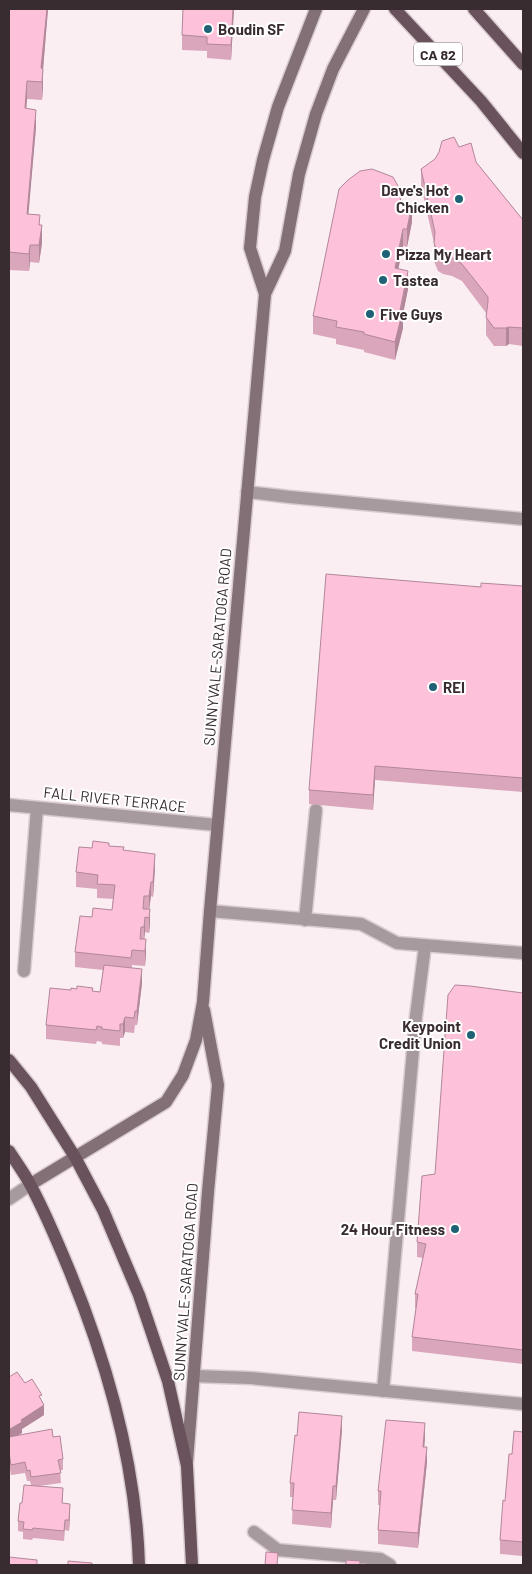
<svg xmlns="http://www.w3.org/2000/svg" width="532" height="1574" font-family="Barlow,sans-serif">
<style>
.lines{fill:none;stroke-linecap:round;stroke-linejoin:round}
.lane-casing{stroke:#d8cbd0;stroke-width:15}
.street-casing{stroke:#d8cbd0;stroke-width:15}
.secondary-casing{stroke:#d8cbd0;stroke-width:15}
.primary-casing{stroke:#d8cbd0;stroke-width:15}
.lane{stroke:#a79a9f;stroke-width:12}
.street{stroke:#a79a9f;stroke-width:12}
.secondary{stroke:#837077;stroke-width:12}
.primary{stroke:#69525b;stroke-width:12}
.wall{fill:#daa6bb}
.shaded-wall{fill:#b18799}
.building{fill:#fdc1da;stroke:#b18799}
.poi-dot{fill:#1f6275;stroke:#fff;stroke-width:2}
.labels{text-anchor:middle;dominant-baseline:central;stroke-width:4;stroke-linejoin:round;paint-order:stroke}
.shield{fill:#fff;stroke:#746b6f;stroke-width:1}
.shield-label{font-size:14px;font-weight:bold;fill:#382c31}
.poi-label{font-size:15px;font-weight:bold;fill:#382c31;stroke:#fff;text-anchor:start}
.street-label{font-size:15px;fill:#382c31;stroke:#fff}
</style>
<rect width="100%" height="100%" fill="#fbeef3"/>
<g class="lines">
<g class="lane-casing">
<g id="lane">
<path d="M 247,492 L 290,497 L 523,519"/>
<path d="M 9,805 L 217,825"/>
<path d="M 210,911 L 361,924 L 397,943 L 523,953"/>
<path d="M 305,920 L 316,810"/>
<path d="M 24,971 L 37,808"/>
<path d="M 194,1376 L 250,1378 L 523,1404"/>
<path d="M 383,1391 L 416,1016 L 425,946"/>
<path d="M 254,1532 L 278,1550 L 380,1559 L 390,1565"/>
</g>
</g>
<g class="street-casing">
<path id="street" d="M 9,1199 L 31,1184"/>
</g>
<g class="secondary-casing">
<g id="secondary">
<path d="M 265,294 L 250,248 L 255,197 L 263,160 L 278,107 L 316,9"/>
<path d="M 31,1184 L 166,1102 L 183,1075 L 196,1040 L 203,1002 L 210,911 L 265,294 L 285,251 L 299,174 L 316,114 L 333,69 L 364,9"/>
<path d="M 187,1462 L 208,1192 L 218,1085 L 204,1010"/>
</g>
</g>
<g class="primary-casing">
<g id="primary">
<path d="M 395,9 L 481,101 L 523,153"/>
<path d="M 474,9 L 523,64"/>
<path d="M 9,1060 L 31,1087 L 75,1157 L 103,1210 L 139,1295 L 168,1381 L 187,1466 L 192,1565"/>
<path d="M 9,1151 C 16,1162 25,1174 31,1186 C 46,1214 58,1243 70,1272 C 108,1365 136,1464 139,1565"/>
</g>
</g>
<use href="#lane" class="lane"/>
<use href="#street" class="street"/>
<use href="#secondary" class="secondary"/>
<use href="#primary" class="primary"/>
</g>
<g class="wall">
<path d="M 9,9 L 48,9 L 43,69 L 43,86 L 42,100 L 27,99 L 26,108 L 36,127 L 28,214 L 40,225 L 42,243 L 39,263 L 30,262 L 29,271 L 9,270 Z"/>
<path d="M 234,9 L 231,60 L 207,58 L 207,51 L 182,50 L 182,35 Z"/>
<path d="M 459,147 L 476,162 L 523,220 L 523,346 L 509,344 L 506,346 L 494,346 L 486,335 L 486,313 L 462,281 L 452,276 L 443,274 L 438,271 L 434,261 L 434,243 L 421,186 L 421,169 Z"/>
<path d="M 401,202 L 412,222 L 407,247 L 403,246 L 398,269 L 408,289 L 403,314 L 403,328 L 395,360 L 364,352 L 364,350 L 336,344 L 336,339 L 313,334 L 313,316 Z"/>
<path d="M 523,586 L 523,792 L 375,780 L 373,810 L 309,804 L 309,790 L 481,587 Z"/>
<path d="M 109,846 L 124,850 L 155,868 L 153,897 L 151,896 L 149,909 L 150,924 L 149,933 L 145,932 L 144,939 L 146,954 L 145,966 L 132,965 L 132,968 L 142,983 L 137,1025 L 135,1025 L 134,1033 L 125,1032 L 123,1038 L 120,1038 L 120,1046 L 102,1044 L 102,1042 L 97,1041 L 96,1044 L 46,1039 L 46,1025 L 71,990 L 100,992 L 103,970 L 75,967 L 75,952 L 92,917 L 112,910 L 113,899 L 97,898 L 97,889 L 76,887 L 76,872 L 92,848 Z"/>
<path d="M 523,993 L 523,1364 L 412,1351 L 412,1337 L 416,1308 L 415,1308 L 415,1294 L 423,1258 L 417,1257 L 417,1242 L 435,1174 Z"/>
<path d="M 9,1377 L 25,1383 L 42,1402 L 44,1415 L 22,1429 L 22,1433 L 17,1435 L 53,1437 L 63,1459 L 63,1470 L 60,1470 L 61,1483 L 39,1486 L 63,1498 L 62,1503 L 70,1514 L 69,1531 L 65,1530 L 64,1541 L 33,1538 L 32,1540 L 23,1539 L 23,1532 L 18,1531 L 18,1521 L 22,1503 L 31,1485 L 30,1481 L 27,1481 L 25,1473 L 11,1475 L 9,1463 Z"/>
<path d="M 342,1430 L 336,1500 L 333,1500 L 331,1528 L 292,1524 L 293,1497 L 290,1497 L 290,1483 L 297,1436 Z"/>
<path d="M 523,1432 L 523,1556 L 500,1554 L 500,1540 L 512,1454 Z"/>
<path d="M 425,1438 L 424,1447 L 427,1462 L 418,1548 L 378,1544 L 378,1530 L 380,1505 L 378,1505 L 378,1491 Z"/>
</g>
<g class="shaded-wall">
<path d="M 47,9 L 48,9 L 42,82 L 41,68 Z"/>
<path d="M 233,9 L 234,9 L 231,60 L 231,45 Z"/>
<path d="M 43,69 L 43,86 L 42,100 L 42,82 Z"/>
<path d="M 27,81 L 27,99 L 25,126 L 25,108 Z"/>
<path d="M 36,110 L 36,127 L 27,231 L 27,214 Z"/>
<path d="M 412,204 L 412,222 L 407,247 L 407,229 Z"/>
<path d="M 42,225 L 42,243 L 39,263 L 39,245 Z"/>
<path d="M 403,229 L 403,246 L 395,286 L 395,268 Z"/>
<path d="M 30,245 L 30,262 L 29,271 L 29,254 Z"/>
<path d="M 408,271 L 408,289 L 403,314 L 403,328 L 395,360 L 395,342 Z"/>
<path d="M 509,327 L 509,344 L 506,346 L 506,328 Z"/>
<path d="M 375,766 L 375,780 L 373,810 L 373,795 Z"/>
<path d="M 155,854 L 155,868 L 153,897 L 153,882 Z"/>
<path d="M 151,882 L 151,896 L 149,911 L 149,896 Z"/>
<path d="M 150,909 L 150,924 L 149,933 L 149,918 Z"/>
<path d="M 145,917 L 145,932 L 144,941 L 144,927 Z"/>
<path d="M 146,939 L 146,954 L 145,966 L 145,951 Z"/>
<path d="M 142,969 L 142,983 L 137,1025 L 137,1011 Z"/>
<path d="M 125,1017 L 125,1032 L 123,1038 L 123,1024 Z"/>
<path d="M 10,1294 L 10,1304 L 9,1305 L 9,1295 Z"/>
<path d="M 44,1405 L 44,1415 L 22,1429 L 22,1433 L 10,1440 L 10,1429 L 21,1420 Z"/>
<path d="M 342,1416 L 342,1430 L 336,1500 L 336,1486 Z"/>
<path d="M 425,1423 L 425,1438 L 423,1461 L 423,1447 Z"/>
<path d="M 427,1447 L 427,1462 L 418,1548 L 418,1533 Z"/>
<path d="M 333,1486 L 333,1500 L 331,1528 L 331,1513 Z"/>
<path d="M 70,1504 L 70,1514 L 69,1531 L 69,1520 Z"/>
</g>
<g class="building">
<path d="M 9,9 L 47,9 L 41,68 L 43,69 L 42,82 L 27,81 L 25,108 L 36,110 L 27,214 L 40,215 L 39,225 L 42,225 L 39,245 L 30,245 L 29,254 L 9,252 Z"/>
<path d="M 183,9 L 233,9 L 231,45 L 207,44 L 207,37 L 182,35 Z"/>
<path d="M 454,137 L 459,147 L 471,143 L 476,162 L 523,220 L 523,328 L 509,327 L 506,328 L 494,328 L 486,317 L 488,302 L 488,297 L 462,264 L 452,258 L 443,256 L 438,254 L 434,243 L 435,232 L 421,169 L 435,159 L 439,152 L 442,141 Z"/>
<path d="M 372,169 L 393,177 L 398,186 L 401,202 L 412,204 L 407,229 L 403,229 L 395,268 L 408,271 L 400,310 L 403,310 L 395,342 L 364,334 L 364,332 L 336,327 L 337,321 L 313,316 L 339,189 L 348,180 L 360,171 Z"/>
<path d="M 326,574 L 481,587 L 481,583 L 523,586 L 523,778 L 375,766 L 373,795 L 309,790 Z"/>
<path d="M 93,841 L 109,843 L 109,846 L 124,847 L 123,850 L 155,854 L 153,882 L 151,882 L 149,896 L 144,896 L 143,909 L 150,909 L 149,918 L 145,917 L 144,927 L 141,927 L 140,939 L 146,939 L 145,951 L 132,950 L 131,958 L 75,952 L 80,916 L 92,917 L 93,908 L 112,910 L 115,885 L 97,884 L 98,875 L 76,872 L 79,847 L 92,848 Z"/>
<path d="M 104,965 L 142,969 L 137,1011 L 135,1011 L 134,1018 L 125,1017 L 123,1024 L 120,1024 L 120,1031 L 102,1029 L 102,1027 L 97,1026 L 96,1030 L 46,1025 L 50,988 L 71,990 L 71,988 L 77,989 L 77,986 L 93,988 L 92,991 L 100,992 Z"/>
<path d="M 455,985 L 470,986 L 523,993 L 523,1350 L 412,1337 L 418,1294 L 415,1294 L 426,1244 L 417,1242 L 422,1176 L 435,1174 L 448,995 Z"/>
<path d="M 17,1372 L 25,1383 L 32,1379 L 42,1395 L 39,1396 L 44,1405 L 21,1420 L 22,1422 L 10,1429 L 9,1427 L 9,1377 Z"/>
<path d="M 299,1412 L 342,1416 L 336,1486 L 333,1486 L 331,1513 L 292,1510 L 294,1483 L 290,1483 L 295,1435 L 297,1436 Z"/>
<path d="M 386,1420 L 425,1423 L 423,1447 L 427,1447 L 418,1533 L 378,1530 L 381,1491 L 378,1491 Z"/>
<path d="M 52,1429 L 53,1437 L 60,1436 L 63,1459 L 58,1460 L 61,1473 L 31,1477 L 30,1470 L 27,1471 L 25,1462 L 11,1465 L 9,1453 L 9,1437 Z"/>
<path d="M 514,1431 L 523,1432 L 523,1542 L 500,1540 L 503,1500 L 505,1501 L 509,1454 L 512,1454 Z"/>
<path d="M 24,1485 L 63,1488 L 62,1503 L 70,1504 L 69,1520 L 65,1520 L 64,1531 L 33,1528 L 32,1530 L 23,1529 L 24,1522 L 18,1521 L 20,1503 L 22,1503 Z"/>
<path d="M 266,1552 L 278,1553 L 277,1565 L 265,1565 Z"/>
<path d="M 9,1557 L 37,1560 L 37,1565 L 9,1565 Z"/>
<path d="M 346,1560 L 360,1561 L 360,1565 L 346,1565 Z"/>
<path d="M 68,1561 L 92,1563 L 92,1565 L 68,1565 Z"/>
</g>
<g class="poi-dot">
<circle cx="208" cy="29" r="5"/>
<circle cx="459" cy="199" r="5"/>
<circle cx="386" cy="254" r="5"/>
<circle cx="383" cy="280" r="5"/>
<circle cx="370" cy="314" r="5"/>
<circle cx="433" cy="687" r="5"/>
<circle cx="471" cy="1035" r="5"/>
<circle cx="455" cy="1229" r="5"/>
</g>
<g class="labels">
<rect class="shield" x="414" y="42.5" width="48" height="23" rx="4"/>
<g class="shield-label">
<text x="438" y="54">CA 82</text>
</g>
<g class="poi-label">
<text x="218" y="29">Boudin SF</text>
<text x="449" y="190" text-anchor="end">Dave's Hot<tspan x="449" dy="17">Chicken</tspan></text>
<text x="396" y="254">Pizza My Heart</text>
<text x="393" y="280">Tastea</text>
<text x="380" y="314">Five Guys</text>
<text x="443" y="687">REI</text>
<text x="461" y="1026" text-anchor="end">Keypoint<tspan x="461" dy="17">Credit Union</tspan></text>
<text x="445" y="1229" text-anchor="end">24 Hour Fitness</text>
</g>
<g class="street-label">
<text transform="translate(217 647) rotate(-85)">SUNNYVALE-SARATOGA ROAD</text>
<text transform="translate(115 799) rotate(6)">FALL RIVER TERRACE</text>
<text transform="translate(185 1282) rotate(-86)">SUNNYVALE-SARATOGA ROAD</text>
</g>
</g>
<rect width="532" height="1574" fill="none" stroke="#382c31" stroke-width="20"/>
</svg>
